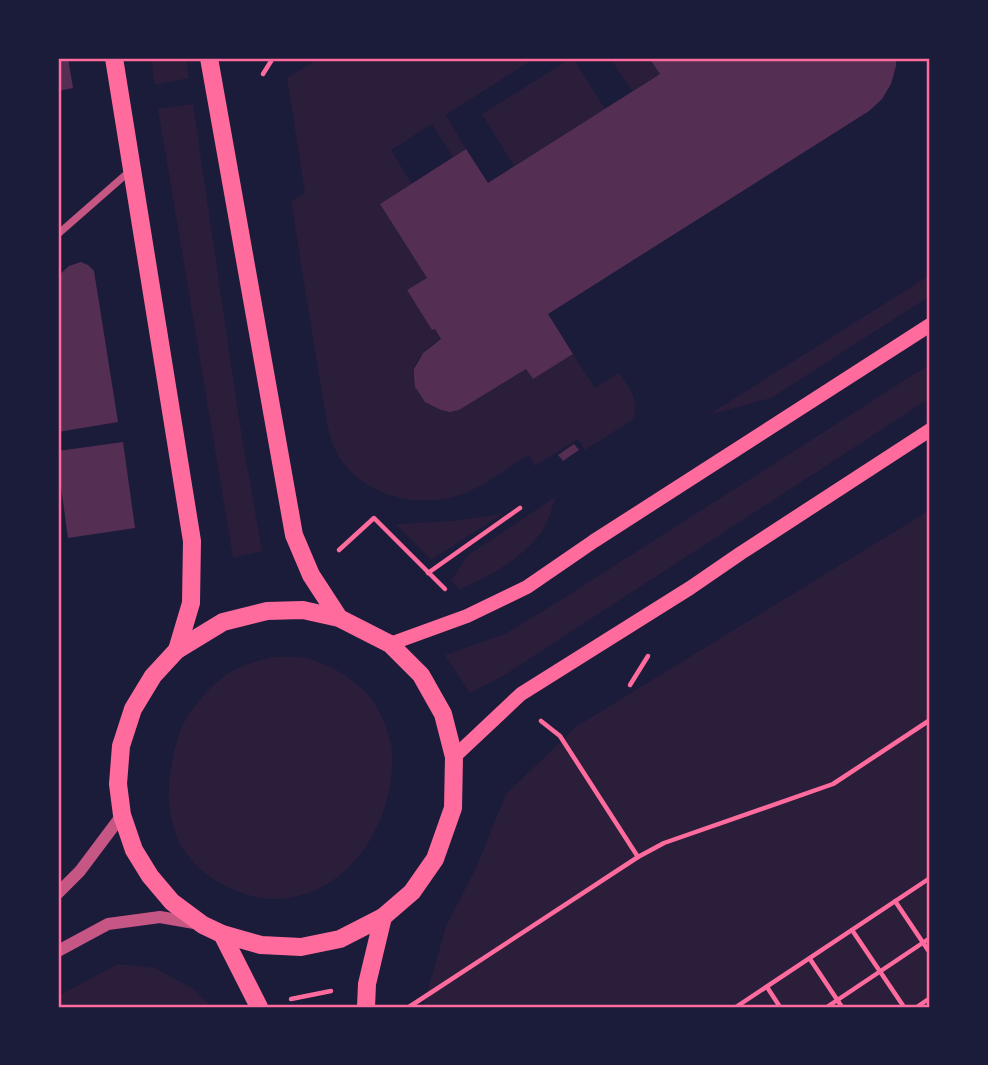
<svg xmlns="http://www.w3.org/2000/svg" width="988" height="1065" font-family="Overpass,sans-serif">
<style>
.green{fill:#2a1e3b}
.building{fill:#542f53}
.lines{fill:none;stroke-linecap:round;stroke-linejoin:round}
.path{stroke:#ff6b9d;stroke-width:4.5}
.minor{stroke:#c65784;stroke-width:7}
.tertiary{stroke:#c65784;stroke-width:12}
.secondary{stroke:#ff6b9d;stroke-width:14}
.primary{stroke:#ff6b9d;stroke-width:18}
.neatline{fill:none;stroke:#ff6b9d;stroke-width:2.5}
</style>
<rect width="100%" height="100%" fill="#1b1b3a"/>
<g class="green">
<path d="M 151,58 L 186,58 L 189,78 L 155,85 Z"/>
<path d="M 319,58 L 535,58 L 446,115 L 466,149 L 453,157 L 432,124 L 391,150 L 412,184 L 380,204 L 427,278 L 407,290 L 432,330 L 435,329 L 441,339 C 435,343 427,347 423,353 C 398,381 426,415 459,410 L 526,369 L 533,379 L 573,354 L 595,388 L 619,373 C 629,388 642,402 632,420 L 585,450 L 578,439 L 535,466 L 528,455 C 506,469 483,488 457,496 C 412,510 352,492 333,445 C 330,438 329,431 327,424 L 291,202 L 305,193 L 287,78 Z"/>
<path d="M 571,58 L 573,58 L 605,109 L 514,166 L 482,114 Z"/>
<path d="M 610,58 L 649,58 L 660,74 L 632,91 Z"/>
<path d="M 193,104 L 240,425 L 262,551 L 233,558 L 158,109 Z"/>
<path d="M 930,275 L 930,296 L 771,398 L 708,415 Z"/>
<path d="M 930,364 L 930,398 L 503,676 L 470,693 L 445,655 L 505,634 L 564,598 Z"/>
<path d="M 555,497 C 552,508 550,518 544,528 C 528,555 488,578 460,589 L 451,581 L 467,556 Z"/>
<path d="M 930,510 L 930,1007 L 423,1007 L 446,926 L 476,868 L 506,794 L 577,726 Z"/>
<path d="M 502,514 L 431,560 L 396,524 L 453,521 Z"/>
<path d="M 272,657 C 284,657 297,656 309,659 C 345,669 377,694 387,730 C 389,737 392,744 392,751 C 396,823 347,902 268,899 C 255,898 244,894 232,889 C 209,880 185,859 176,835 C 173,826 170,814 169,804 C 167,784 174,739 185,721 C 194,705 208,689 223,677 C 237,666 255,662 272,657 Z"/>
<path d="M 118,964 L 155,968 L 192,988 L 212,1007 L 58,1007 L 58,996 Z"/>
</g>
<g class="building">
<path d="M 58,58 L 68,58 L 73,88 L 58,91 Z"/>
<path d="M 649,58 L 896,58 L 896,66 L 891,84 L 882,99 L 869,111 L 548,314 L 573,354 L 533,379 L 526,369 L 459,410 L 450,412 L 441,410 L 425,402 L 415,387 L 414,378 L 414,369 L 423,353 L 441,339 L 435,329 L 432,330 L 407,290 L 427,278 L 380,204 L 466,149 L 488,183 L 660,74 Z"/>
<path d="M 81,262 L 88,265 L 94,271 L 118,422 L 58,432 L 58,276 L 69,266 Z"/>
<path d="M 123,442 L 135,528 L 68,538 L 58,465 L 58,451 Z"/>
<path d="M 574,444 L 579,450 L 563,461 L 558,455 Z"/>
</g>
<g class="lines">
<g class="path">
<path d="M 263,74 L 273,58"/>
<path d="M 339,550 L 374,518 L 445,589"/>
<path d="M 428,573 L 520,508"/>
<path d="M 630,685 L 648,656"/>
<path d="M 541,721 L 560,736 L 638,857"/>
<path d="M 895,901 L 930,953"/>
<path d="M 852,930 L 904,1007"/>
<path d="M 810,959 L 842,1007"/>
<path d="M 767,987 L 780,1007"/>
<path d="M 291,999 L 331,991"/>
<path d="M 409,1007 L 638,857 L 664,843 L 833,784 L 930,720"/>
<path d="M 736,1007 L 930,878"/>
<path d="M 827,1007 L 930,938"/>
<path d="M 917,1007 L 930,998"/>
</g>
<path class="minor" d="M 58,234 L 131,170"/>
<g class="tertiary">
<path d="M 58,893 L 80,871 L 122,815"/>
<path d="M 58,951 L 108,924 L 160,917 L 200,924"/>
</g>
<g class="secondary">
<path d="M 390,644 L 467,616 L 527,587 L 594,541 L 930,325"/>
<path d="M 454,757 L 521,694 L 690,588 L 741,553 L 930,430"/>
</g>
<g class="primary">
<path d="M 114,58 L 192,541 L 191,603 L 177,650"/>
<path d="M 209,58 L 294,535 L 311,575 L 339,618 L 390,644 L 421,675 L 443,714 L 454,757 L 453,808 L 435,859 L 412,892 L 383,917 L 340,939 L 301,947 L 261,945 L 222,934 L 203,925 L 172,902 L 150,876 L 134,850 L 122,815 L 118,784 L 121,746 L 133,709 L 153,676 L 177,650 L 223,622 L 267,611 L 303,610 L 339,618"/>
<path d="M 222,934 L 259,1007"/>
<path d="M 366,1007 L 367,984 L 383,917"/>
</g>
</g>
<rect width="988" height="1065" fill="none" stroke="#1b1b3a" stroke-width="119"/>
<rect x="60" y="60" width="868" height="946" class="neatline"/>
</svg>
